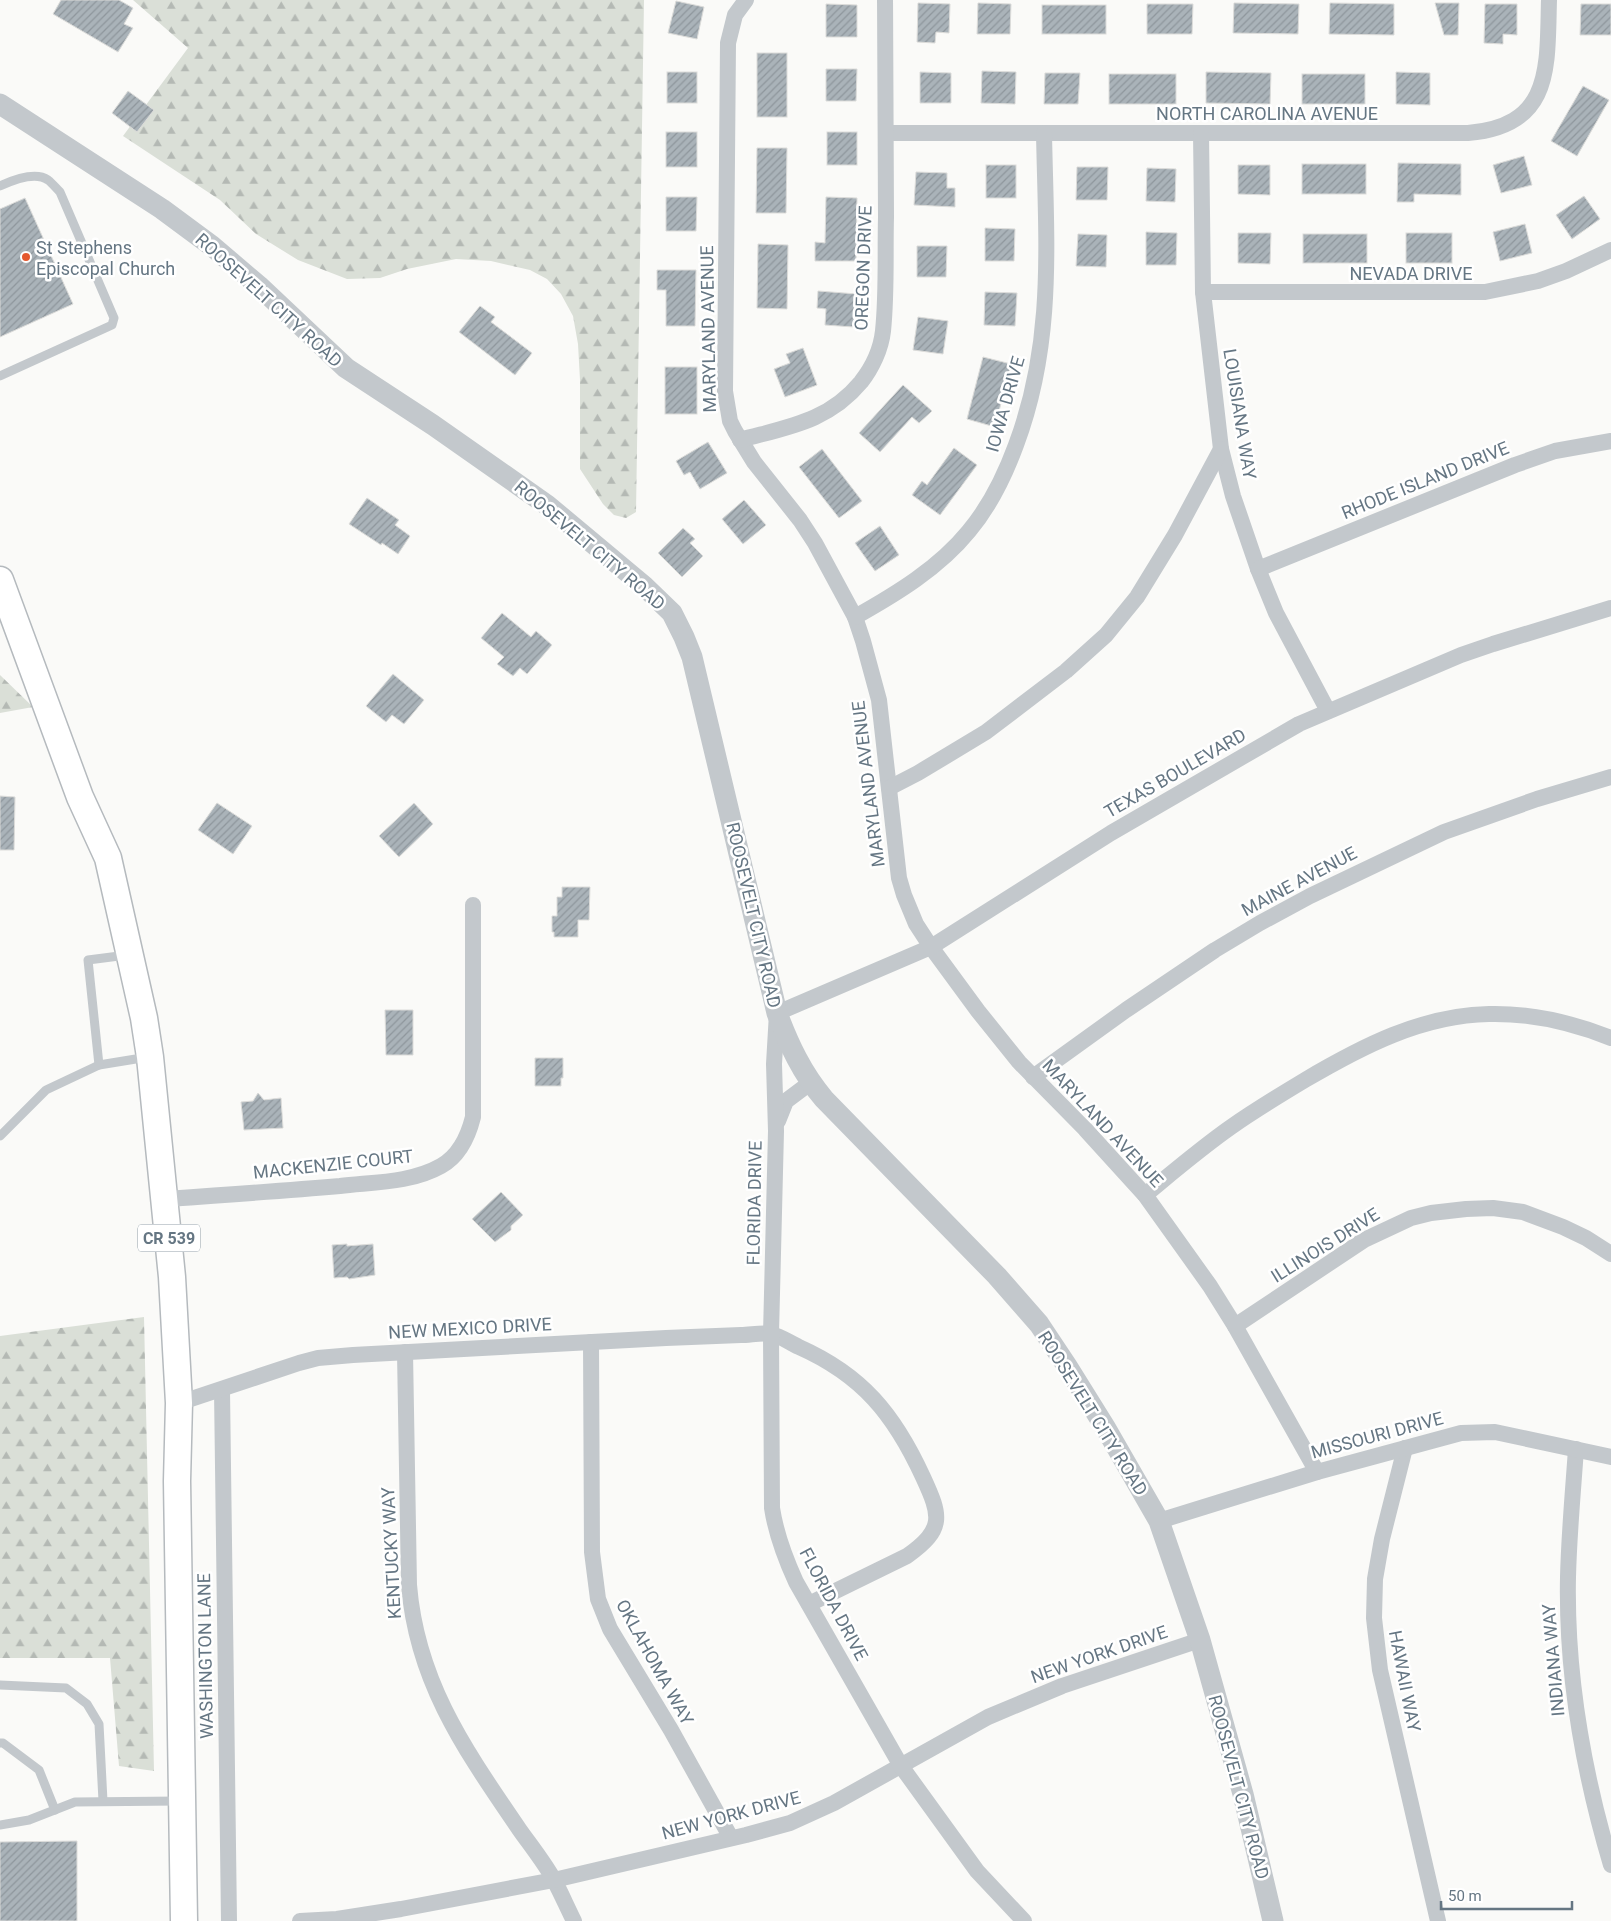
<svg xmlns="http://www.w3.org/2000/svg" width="1611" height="1921" font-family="Roboto,sans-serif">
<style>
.forest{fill:url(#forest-firs)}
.building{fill:url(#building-hatch);stroke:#dcdcda}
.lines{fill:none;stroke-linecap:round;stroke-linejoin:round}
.primary-casing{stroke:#b5babe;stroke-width:29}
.service{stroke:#c3c8cc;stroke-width:9}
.minor{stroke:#c3c8cc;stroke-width:16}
.tertiary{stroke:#c3c8cc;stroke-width:21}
.primary{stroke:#fff;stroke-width:26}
.poi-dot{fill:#e4572e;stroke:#fff;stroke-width:2}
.labels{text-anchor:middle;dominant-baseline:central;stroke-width:5;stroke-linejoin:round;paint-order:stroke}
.shield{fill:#fff;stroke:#939fa8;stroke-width:1}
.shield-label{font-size:16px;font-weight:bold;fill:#657683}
.street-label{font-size:18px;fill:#657683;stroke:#fff}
.poi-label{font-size:18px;fill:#657683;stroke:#fff;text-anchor:start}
</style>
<defs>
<pattern id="forest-firs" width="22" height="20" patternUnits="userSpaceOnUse" patternTransform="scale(1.25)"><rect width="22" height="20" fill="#dadfd7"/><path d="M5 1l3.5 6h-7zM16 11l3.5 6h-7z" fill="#b4b9b4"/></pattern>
<pattern id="building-hatch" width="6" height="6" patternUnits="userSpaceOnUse" patternTransform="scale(1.25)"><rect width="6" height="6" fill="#aab3b9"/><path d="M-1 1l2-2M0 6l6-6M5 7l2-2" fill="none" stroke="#8e969c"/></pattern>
</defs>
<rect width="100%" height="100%" fill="#fafaf8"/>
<g class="forest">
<path d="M 133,0 L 644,0 L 636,512 L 626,518 L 614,515 L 603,504 L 580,469 L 580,380 L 578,344 L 573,316 L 561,294 L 547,279 L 530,270 L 491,261 L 456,259 L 407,269 L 380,278 L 347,279 L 298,260 L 256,234 L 220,200 L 123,136 L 188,48 Z"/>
<path d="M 0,675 L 33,707 L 0,713 Z"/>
<path d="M 144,1317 L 154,1771 L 119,1766 L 110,1658 L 0,1658 L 0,1336 Z"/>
</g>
<g class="building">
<path d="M 61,0 L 119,0 L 133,8 L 124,24 L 133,28 L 118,52 L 53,14 Z"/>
<path d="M 676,1 L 704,7 L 697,39 L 668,33 Z"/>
<path d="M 918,3 L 950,4 L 949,33 L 936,32 L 935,43 L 917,42 Z"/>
<path d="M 978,3 L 1011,4 L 1010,34 L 977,34 Z"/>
<path d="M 1234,3 L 1299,4 L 1298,34 L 1233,33 Z"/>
<path d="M 1330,3 L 1394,4 L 1394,35 L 1329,34 Z"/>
<path d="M 1435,3 L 1459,3 L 1458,35 L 1444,35 Z"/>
<path d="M 826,4 L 857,5 L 857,37 L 826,37 Z"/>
<path d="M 1147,4 L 1193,4 L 1192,34 L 1147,34 Z"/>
<path d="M 1485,4 L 1517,4 L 1517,35 L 1503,34 L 1503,44 L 1484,43 Z"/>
<path d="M 1581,4 L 1611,4 L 1611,35 L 1580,35 Z"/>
<rect x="1042" y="5" width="64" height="29"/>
<rect x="757" y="53" width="30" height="64"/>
<path d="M 826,69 L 857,69 L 856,101 L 826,101 Z"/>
<path d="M 982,71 L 1016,72 L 1015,104 L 981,103 Z"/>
<rect x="667" y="72" width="30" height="31"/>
<path d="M 920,72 L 951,73 L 951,103 L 920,103 Z"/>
<path d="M 1206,72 L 1271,73 L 1270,104 L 1206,103 Z"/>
<path d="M 1396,72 L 1430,73 L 1430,105 L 1396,104 Z"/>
<path d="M 1045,73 L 1080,73 L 1078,104 L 1044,104 Z"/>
<rect x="1109" y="74" width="67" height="30"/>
<rect x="1302" y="74" width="63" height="30"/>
<path d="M 1583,86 L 1609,100 L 1577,156 L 1551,141 Z"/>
<path d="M 128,91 L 154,110 L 137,132 L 112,113 Z"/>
<rect x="666" y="132" width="31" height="35"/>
<rect x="827" y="132" width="30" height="33"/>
<path d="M 757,148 L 787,148 L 786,213 L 756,213 Z"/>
<path d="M 1524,156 L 1532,185 L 1501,193 L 1493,165 Z"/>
<path d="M 1398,163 L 1461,164 L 1461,195 L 1414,194 L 1414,202 L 1397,202 Z"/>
<rect x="1302" y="164" width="64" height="30"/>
<rect x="986" y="165" width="30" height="33"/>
<path d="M 1238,165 L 1270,165 L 1270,195 L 1238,194 Z"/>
<path d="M 1077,167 L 1108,167 L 1107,200 L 1076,200 Z"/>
<path d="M 1147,168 L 1176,169 L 1175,202 L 1146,201 Z"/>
<path d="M 916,172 L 947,173 L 947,188 L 955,188 L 955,207 L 914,205 Z"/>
<path d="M 1584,196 L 1600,219 L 1572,239 L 1556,215 Z"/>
<path d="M 666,197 L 697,197 L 696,231 L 666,231 Z"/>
<path d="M 826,197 L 857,198 L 856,261 L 815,261 L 815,242 L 825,243 Z"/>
<path d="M 25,198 L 73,304 L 0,337 L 0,209 Z"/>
<path d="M 1525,224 L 1532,253 L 1500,261 L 1493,232 Z"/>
<path d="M 985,228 L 1015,229 L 1014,261 L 985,261 Z"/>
<path d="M 1146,232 L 1177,233 L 1176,265 L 1146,265 Z"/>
<path d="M 1238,233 L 1271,233 L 1270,264 L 1238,263 Z"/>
<rect x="1406" y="233" width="46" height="30"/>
<path d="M 1078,234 L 1107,235 L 1106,267 L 1076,266 Z"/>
<rect x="1303" y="234" width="64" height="29"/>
<path d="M 758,244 L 788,245 L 787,309 L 757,308 Z"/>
<path d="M 917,246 L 947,246 L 946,277 L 917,277 Z"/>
<path d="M 657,270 L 696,270 L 695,326 L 666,326 L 666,290 L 657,290 Z"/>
<path d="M 818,291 L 857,294 L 854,327 L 825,325 L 826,309 L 817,308 Z"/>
<path d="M 985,292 L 1017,293 L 1015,326 L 984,325 Z"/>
<path d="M 480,306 L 495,317 L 491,322 L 532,353 L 515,375 L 459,332 Z"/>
<path d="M 918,317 L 948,321 L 943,354 L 913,350 Z"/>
<path d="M 803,348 L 817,385 L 785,397 L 774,369 L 790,363 L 786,354 Z"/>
<path d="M 983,357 L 1011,364 L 995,427 L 967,419 Z"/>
<rect x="665" y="367" width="32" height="47"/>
<path d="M 903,385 L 932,411 L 919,423 L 912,417 L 880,452 L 859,433 Z"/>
<path d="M 708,442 L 727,473 L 700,489 L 690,472 L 684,475 L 676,461 Z"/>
<path d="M 954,448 L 977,465 L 940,515 L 912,495 L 922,481 L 927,485 Z"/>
<path d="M 822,449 L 862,501 L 839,518 L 799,467 Z"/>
<path d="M 367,498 L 399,520 L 395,525 L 410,536 L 398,554 L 382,543 L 381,545 L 349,524 Z"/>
<path d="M 744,500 L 766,525 L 743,544 L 722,519 Z"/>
<path d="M 880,526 L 899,555 L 875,571 L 855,543 Z"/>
<path d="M 683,528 L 695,539 L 690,543 L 703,556 L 682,577 L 658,553 Z"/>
<path d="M 502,613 L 531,637 L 536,631 L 552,645 L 527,674 L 520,668 L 513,676 L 497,664 L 504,657 L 481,638 Z"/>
<path d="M 393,674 L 424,700 L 404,724 L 392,715 L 386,722 L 366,706 Z"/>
<path d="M 0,796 L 15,797 L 14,850 L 0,850 Z"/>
<path d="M 217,803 L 252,826 L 233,854 L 198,830 Z"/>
<path d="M 414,803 L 433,824 L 399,857 L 379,836 Z"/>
<path d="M 562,887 L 590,887 L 589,920 L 578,920 L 578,937 L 554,937 L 554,932 L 552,932 L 552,916 L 557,916 L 557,897 L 562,897 Z"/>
<path d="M 385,1010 L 413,1010 L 413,1055 L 386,1055 Z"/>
<path d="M 535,1058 L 563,1058 L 563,1078 L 561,1078 L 561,1086 L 535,1086 Z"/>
<path d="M 258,1093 L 264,1100 L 281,1098 L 283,1128 L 244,1130 L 241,1102 L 253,1101 Z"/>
<path d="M 501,1192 L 523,1215 L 511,1226 L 511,1230 L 495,1242 L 472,1219 Z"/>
<path d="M 347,1244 L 347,1246 L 373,1244 L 375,1275 L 349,1279 L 347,1277 L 334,1278 L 332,1245 Z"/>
<path d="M 77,1841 L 77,1921 L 0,1921 L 0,1842 Z"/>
</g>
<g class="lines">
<g class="primary-casing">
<path id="primary" d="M 0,580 L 80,797 L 108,858 L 144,1018 L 150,1057 L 172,1277 L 179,1403 L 177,1481 L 184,1921"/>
</g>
<g class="service">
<path d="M 0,186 C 13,180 35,171 48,180 C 52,183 56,188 60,192 L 114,318 L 112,325 L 0,376"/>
<path d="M 127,955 L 88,960 L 99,1065 L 148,1057"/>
<path d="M 0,1136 L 46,1090 L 99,1065"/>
<path d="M 0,1685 L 66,1688 L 87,1704 L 99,1724 L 103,1801"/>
<path d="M 0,1743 L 3,1743 L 39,1770 L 55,1810"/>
<path d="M 0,1825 L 29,1820 L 75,1802 L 179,1801"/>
</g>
<g class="minor">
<path d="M 746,0 L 735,15 L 728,43 L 725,391 L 730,421 L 735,431 L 754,462 L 800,520 L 815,543 L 855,617 L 863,641 L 879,700 L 899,878 L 904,895 L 916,924 L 931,947 L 978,1011 L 1019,1062 L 1085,1129 L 1145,1195 L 1210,1286 L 1235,1326 L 1317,1472"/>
<path d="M 886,133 L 1468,133 C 1553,126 1547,67 1549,0"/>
<path d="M 1201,133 L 1203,292 L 1221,449 L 1233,496 L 1258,569 L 1276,613 L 1328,711"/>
<path d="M 1203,292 L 1485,292 L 1538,281 L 1566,271 L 1611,250"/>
<path d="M 740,440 C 787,427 828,422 861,382 C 872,368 881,349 883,331 C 887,293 885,254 886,217 C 886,144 886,72 885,0"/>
<path d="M 1258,569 L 1515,465 L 1555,451 L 1611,441"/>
<path d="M 855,617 C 896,594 939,568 969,531 C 990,506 1005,475 1016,445 C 1055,341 1046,242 1044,133"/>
<path d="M 889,788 L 918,773 L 986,732 L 1066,671 L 1106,635 L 1137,597 L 1175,535 L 1221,449"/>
<path d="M 1033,1077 L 1126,1010 L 1215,950 L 1260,923 L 1310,896 L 1444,832 L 1537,799 L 1611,777"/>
<path d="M 778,1121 L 786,1101 L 810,1083"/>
<path d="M 1145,1195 C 1173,1172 1201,1148 1231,1127 C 1255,1110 1280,1095 1305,1080 C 1361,1047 1422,1015 1489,1014 C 1530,1013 1573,1023 1611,1038"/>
<path d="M 166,1199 C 224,1195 282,1191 340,1186 C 373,1182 411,1183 441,1166 C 459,1156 468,1137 473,1117 L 473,905"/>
<path d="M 1235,1326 L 1364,1240 L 1411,1218 L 1431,1213 L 1466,1209 L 1493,1208 L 1523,1212 L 1563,1227 L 1586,1238 L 1611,1254"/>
<path d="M 591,1342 L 592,1552 L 598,1599 L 610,1629 L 671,1730 L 731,1838"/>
<path d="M 405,1352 L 409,1585 C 417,1683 466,1751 519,1829 C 531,1846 544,1862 554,1880 C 561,1893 567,1907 574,1921"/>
<path d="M 222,1390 L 229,1921"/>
<path d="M 179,1403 L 299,1363 L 318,1358 L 353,1355 C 457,1349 561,1343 666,1338 C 691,1337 716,1336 741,1335 C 750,1335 763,1332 771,1334 C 781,1336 790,1343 799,1347 C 862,1375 894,1414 923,1477 C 941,1516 945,1529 907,1556 L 809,1604"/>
<path d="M 1405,1448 L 1382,1539 L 1375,1579 L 1374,1618 L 1380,1670 L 1438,1921"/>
<path d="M 1576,1449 C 1573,1492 1569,1534 1568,1577 C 1566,1675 1583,1771 1611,1865"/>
<path d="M 1159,1521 L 1317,1472 L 1461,1433 L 1495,1432 L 1611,1457"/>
<path d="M 300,1921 L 337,1919 L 401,1909 L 554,1880 L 746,1835 L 790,1823 L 834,1803 L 988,1717 L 1062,1686 L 1200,1640"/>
<path d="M 1024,1921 L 977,1871 L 901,1766 L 796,1582 C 785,1558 776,1534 772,1508 L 771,1334 L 776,1131 L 774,1064 L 777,1013 L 931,947 L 1111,833 L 1299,724 L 1461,655 L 1493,644 L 1611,608"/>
</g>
<path class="tertiary" d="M 0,104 L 162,209 L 212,246 L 259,286 L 346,368 L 433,425 L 547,505 L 644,586 L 672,613 L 684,637 L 692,657 L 777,1013 C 789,1045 802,1073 824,1099 L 997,1276 L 1039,1324 L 1067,1366 L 1105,1427 L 1159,1521 L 1200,1640 L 1243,1794 L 1273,1921"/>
<use href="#primary" class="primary"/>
</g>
<circle class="poi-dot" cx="26" cy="257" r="5"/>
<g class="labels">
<rect class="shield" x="138" y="1224.5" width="62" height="27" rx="4"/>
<g class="shield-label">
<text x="169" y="1238">CR 539</text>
</g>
<g class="street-label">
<text x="1267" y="113">NORTH CAROLINA AVENUE</text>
<text transform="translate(863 268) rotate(-88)">OREGON DRIVE</text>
<text x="1411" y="273">NEVADA DRIVE</text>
<text transform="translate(269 300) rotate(42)">ROOSEVELT CITY ROAD</text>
<text transform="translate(708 329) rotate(-91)">MARYLAND AVENUE</text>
<text transform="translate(1005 404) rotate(-74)">IOWA DRIVE</text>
<text transform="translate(1240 414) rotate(81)">LOUISIANA WAY</text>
<text transform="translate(1425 480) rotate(-22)">RHODE ISLAND DRIVE</text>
<text transform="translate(590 545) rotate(40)">ROOSEVELT CITY ROAD</text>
<text transform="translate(1175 773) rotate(-30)">TEXAS BOULEVARD</text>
<text transform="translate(868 784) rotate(-97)">MARYLAND AVENUE</text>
<text transform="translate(1299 881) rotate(-28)">MAINE AVENUE</text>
<text transform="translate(754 915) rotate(77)">ROOSEVELT CITY ROAD</text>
<text transform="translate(1103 1123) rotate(47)">MARYLAND AVENUE</text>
<text transform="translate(333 1164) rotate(-6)">MACKENZIE COURT</text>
<text transform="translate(754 1203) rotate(-89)">FLORIDA DRIVE</text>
<text transform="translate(1325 1245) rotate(-32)">ILLINOIS DRIVE</text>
<text transform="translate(470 1328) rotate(-3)">NEW MEXICO DRIVE</text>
<text transform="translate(1093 1413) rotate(58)">ROOSEVELT CITY ROAD</text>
<text transform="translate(1377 1435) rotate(-15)">MISSOURI DRIVE</text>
<text transform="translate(391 1553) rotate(-93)">KENTUCKY WAY</text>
<text transform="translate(834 1604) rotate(62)">FLORIDA DRIVE</text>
<text transform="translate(1099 1654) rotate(-19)">NEW YORK DRIVE</text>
<text transform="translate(205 1656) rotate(-91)">WASHINGTON LANE</text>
<text transform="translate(1553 1660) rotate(-95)">INDIANA WAY</text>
<text transform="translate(655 1662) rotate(61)">OKLAHOMA WAY</text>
<text transform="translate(1405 1681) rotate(79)">HAWAII WAY</text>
<text transform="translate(1239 1787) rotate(75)">ROOSEVELT CITY ROAD</text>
<text transform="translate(731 1815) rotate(-15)">NEW YORK DRIVE</text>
</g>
<g class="poi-label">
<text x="36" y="247">St Stephens<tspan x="36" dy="21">Episcopal Church</tspan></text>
</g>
</g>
<path d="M1441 1901v8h131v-8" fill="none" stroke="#657683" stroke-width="2.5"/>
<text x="1448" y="1901" font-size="15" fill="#657683" stroke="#ffffff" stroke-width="4" paint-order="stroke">50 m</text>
</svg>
